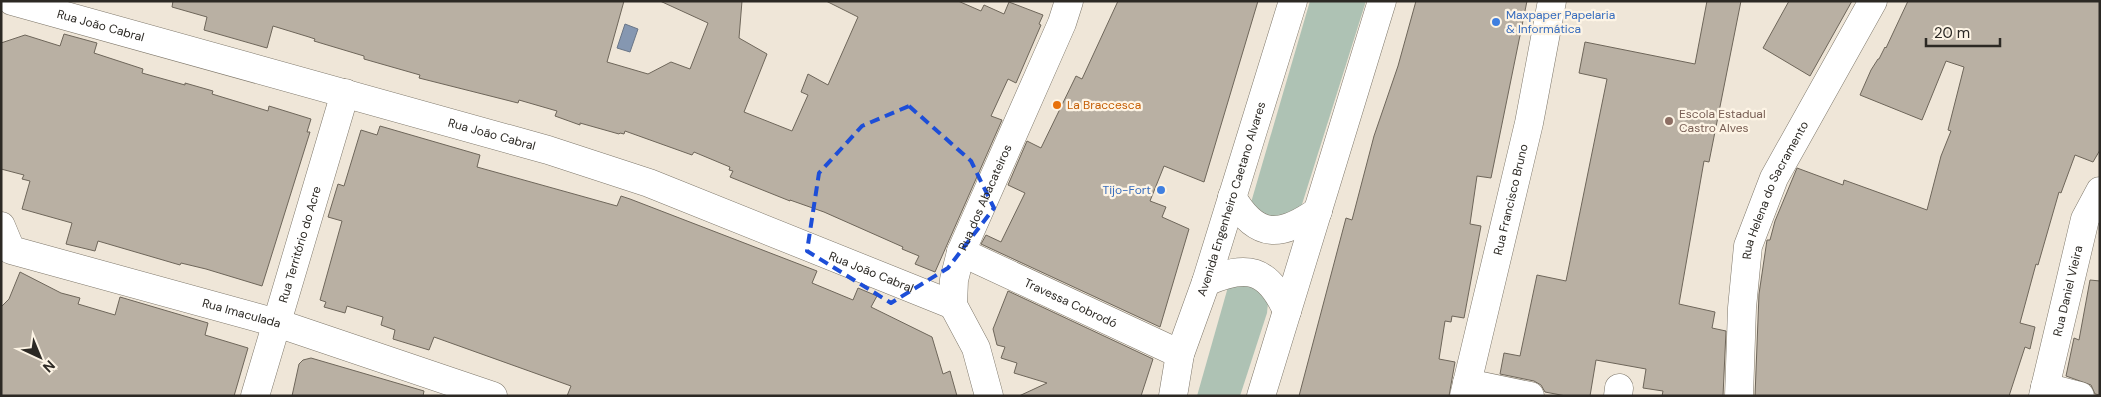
<svg xmlns="http://www.w3.org/2000/svg" width="2101" height="397" font-family="'DM Sans',sans-serif">
<style>
.green{fill:#aec2b4}
.water{fill:#8597b1;stroke:#6a7687}
.building{fill:#b9b0a3;stroke:#6e665a}
.lines{fill:none;stroke-linecap:round;stroke-linejoin:round}
.minor-casing{stroke:#7f786b;stroke-width:29}
.major-casing{stroke:#7f786b;stroke-width:29}
.minor{stroke:#fff;stroke-width:28}
.major{stroke:#fff;stroke-width:28}
.marked{fill:none;stroke:#1d4ed8;stroke-width:4;stroke-dasharray:10 6;stroke-linejoin:round}
.shop-dot{fill:#3f7fe0;stroke:#fdf4e5;stroke-width:2}
.food-dot{fill:#e8710a;stroke:#fdf4e5;stroke-width:2}
.education-dot{fill:#8d6e63;stroke:#fdf4e5;stroke-width:2}
.labels{text-anchor:middle;dominant-baseline:central;stroke-width:4.5;stroke-linejoin:round;paint-order:stroke}
.shop-label{font-size:12px;fill:#366cbe;stroke:#fdf4e5;text-anchor:start}
.street-label{font-size:12px;fill:#2c2924;stroke:#fdf4e5}
.food-label{font-size:12px;fill:#c56008;stroke:#fdf4e5;text-anchor:start}
.education-label{font-size:12px;fill:#785e54;stroke:#fdf4e5;text-anchor:start}
</style>
<rect width="100%" height="100%" fill="#efe6d8"/>
<g class="green">
<path d="M 1310,1 L 1366,1 L 1298,217 L 1260,219 L 1250,206 Z"/>
<path d="M 1243,278 L 1269,293 L 1267,313 L 1240,396 L 1197,396 L 1228,287 Z"/>
</g>
<path class="water" d="M 625,24 L 638,29 L 630,52 L 617,48 Z"/>
<g class="building">
<path d="M 173,1 L 624,1 L 607,62 L 648,74 L 671,62 L 690,69 L 708,23 L 660,1 L 742,1 L 739,38 L 767,54 L 744,112 L 792,131 L 808,95 L 801,92 L 808,74 L 828,85 L 858,17 L 826,1 L 958,1 L 981,11 L 984,5 L 1004,14 L 1009,2 L 1043,15 L 1039,24 L 1041,25 L 1016,83 L 1008,79 L 991,116 L 1002,120 L 935,272 L 915,264 L 919,256 L 902,249 L 903,247 L 824,212 L 790,200 L 790,201 L 730,177 L 733,171 L 729,170 L 730,167 L 694,152 L 692,155 L 625,131 L 624,134 L 620,133 L 619,134 L 580,123 L 580,125 L 555,116 L 557,111 L 519,100 L 518,103 L 419,78 L 420,75 L 364,59 L 364,56 L 314,41 L 315,39 L 309,37 L 273,26 L 267,48 L 204,30 L 207,17 L 172,7 Z"/>
<path d="M 1118,1 L 1258,1 L 1204,182 L 1164,166 L 1150,201 L 1166,207 L 1162,217 L 1189,229 L 1160,327 L 981,244 L 986,235 L 1001,242 L 1025,193 L 1008,185 L 1027,141 L 1041,148 L 1076,76 L 1082,79 Z"/>
<path d="M 1416,1 L 1527,1 L 1491,178 L 1477,176 L 1470,224 L 1481,226 L 1464,318 L 1452,316 L 1451,322 L 1445,321 L 1439,359 L 1455,362 L 1449,396 L 1299,396 L 1346,218 L 1352,220 L 1374,136 L 1398,66 Z"/>
<path d="M 1707,1 L 1741,1 L 1709,162 L 1704,161 L 1679,304 L 1715,312 L 1712,328 L 1726,331 L 1723,396 L 1662,396 L 1663,391 L 1643,388 L 1646,369 L 1596,360 L 1590,396 L 1566,396 L 1545,392 L 1541,385 L 1534,381 L 1500,374 L 1504,353 L 1520,356 L 1537,275 L 1566,281 L 1607,79 L 1579,73 L 1585,42 L 1695,64 Z"/>
<path d="M 1789,1 L 1852,1 L 1810,76 L 1763,48 Z"/>
<path d="M 1908,1 L 2100,1 L 2100,150 L 2093,162 L 2075,155 L 2061,193 L 2059,192 L 2038,265 L 2036,264 L 2020,323 L 2035,327 L 2030,349 L 2025,347 L 2009,396 L 1755,396 L 1759,294 L 1767,240 L 1770,240 L 1775,221 L 1797,168 L 1843,185 L 1844,180 L 1927,210 L 1941,156 L 1951,131 L 1948,130 L 1964,67 L 1946,61 L 1922,120 L 1860,95 L 1871,70 L 1878,59 L 1879,59 L 1885,47 L 1886,48 Z"/>
<path d="M 64,34 L 97,43 L 94,53 L 143,69 L 142,73 L 185,85 L 185,83 L 213,91 L 212,94 L 268,111 L 269,106 L 311,119 L 307,132 L 310,132 L 262,286 L 206,269 L 181,263 L 180,265 L 98,241 L 95,251 L 66,244 L 72,223 L 22,209 L 30,181 L 22,179 L 24,175 L 1,169 L 1,43 L 25,35 L 60,46 Z"/>
<path d="M 380,126 L 480,155 L 477,167 L 617,206 L 621,196 L 630,199 L 817,271 L 812,283 L 853,300 L 858,288 L 877,296 L 871,307 L 932,337 L 943,374 L 950,371 L 957,396 L 567,396 L 571,386 L 434,337 L 429,350 L 393,339 L 395,330 L 381,325 L 383,317 L 347,306 L 345,313 L 324,307 L 326,302 L 320,300 L 342,221 L 328,217 L 338,184 L 344,186 L 361,130 L 377,135 Z"/>
<path d="M 20,272 L 61,293 L 80,298 L 78,304 L 115,315 L 120,297 L 208,323 L 205,335 L 248,348 L 234,396 L 1,396 L 1,307 L 9,299 Z"/>
<path d="M 2090,280 L 2100,281 L 2100,395 L 2095,394 L 2091,385 L 2066,376 L 2074,338 L 2079,340 Z"/>
<path d="M 1008,291 L 1153,359 L 1141,396 L 1019,396 L 1047,383 L 1014,373 L 1017,363 L 1001,358 L 1005,347 L 997,345 L 993,329 Z"/>
<path d="M 311,358 L 424,391 L 423,396 L 292,396 L 299,364 L 303,360 Z"/>
</g>
<g class="lines">
<g class="minor-casing">
<g id="minor">
<path id="s1" d="M 12,1 L 548,150 L 649,183 L 953,305"/>
<path id="s2" d="M 1,226 L 11,250 L 277,323 L 493,396"/>
<path id="s3" d="M 961,252 L 1180,354"/>
<path d="M 1467,383 L 1530,396"/>
<path d="M 2045,387 L 2080,396"/>
<path id="s4" d="M 255,396 L 345,93"/>
<path id="s5" d="M 989,396 L 976,348 L 953,305 L 954,280 L 961,252 L 1062,23 L 1069,1"/>
<path id="s6" d="M 1464,396 L 1529,123 L 1552,1"/>
<path d="M 1618,396 L 1619,388"/>
<path id="s7" d="M 1739,396 L 1742,308 L 1748,246 L 1774,178 L 1873,1"/>
<path id="s8" d="M 2043,396 L 2085,219 L 2100,191"/>
</g>
</g>
<g class="major-casing">
<g id="major">
<path d="M 1232,197 C 1257,240 1281,237 1318,211"/>
<path d="M 1206,282 C 1247,264 1268,268 1287,311"/>
<path id="s9" d="M 1173,396 L 1180,354 L 1206,282 L 1293,1"/>
<path d="M 1261,396 L 1382,1"/>
</g>
</g>
<use href="#minor" class="minor"/>
<use href="#major" class="major"/>
</g>
<path class="marked" d="M 909,106 L 971,161 L 994,208 L 948,268 L 891,303 L 807,251 L 819,173 L 862,126 Z"/>
<g class="shop-dot">
<circle cx="1496" cy="22" r="5"/>
<circle cx="1161" cy="190" r="5"/>
</g>
<circle class="food-dot" cx="1057" cy="105" r="5"/>
<circle class="education-dot" cx="1669" cy="121" r="5"/>
<g class="labels">
<g class="shop-label">
<text x="1506" y="15">Maxpaper Papelaria<tspan x="1506" dy="14">&amp; Informática</tspan></text>
<text x="1151" y="190" text-anchor="end">Tijo-Fort</text>
</g>
<g class="street-label">
<text stroke="none"><textPath href="#s1" startOffset="92">Rua João Cabral</textPath></text>
<text stroke="none"><textPath href="#s1" startOffset="498">Rua João Cabral</textPath></text>
<text stroke="none"><textPath href="#s7" startOffset="212">Rua Helena do Sacramento</textPath></text>
<text stroke="none"><textPath href="#s5" startOffset="212">Rua dos Abacateiros</textPath></text>
<text stroke="none"><textPath href="#s9" startOffset="206">Avenida Engenheiro Caetano Alvares</textPath></text>
<text stroke="none"><textPath href="#s6" startOffset="202">Rua Francisco Bruno</textPath></text>
<text stroke="none"><textPath href="#s4" startOffset="158">Rua Território do Acre</textPath></text>
<text stroke="none"><textPath href="#s1" startOffset="902">Rua João Cabral</textPath></text>
<text stroke="none"><textPath href="#s8" startOffset="108">Rua Daniel Vieira</textPath></text>
<text stroke="none"><textPath href="#s3" startOffset="121">Travessa Cobrodó</textPath></text>
<text stroke="none"><textPath href="#s2" startOffset="265">Rua Imaculada</textPath></text>
</g>
<g class="food-label">
<text x="1067" y="105">La Braccesca</text>
</g>
<g class="education-label">
<text x="1679" y="114">Escola Estadual<tspan x="1679" dy="14">Castro Alves</tspan></text>
</g>
</g>
<rect width="2101" height="397" fill="none" stroke="#2c2924" stroke-width="5"/>
<g transform="translate(40 357) rotate(136)" stroke="#fdf4e5" stroke-width="4" paint-order="stroke">
<path d="M0-4L9 19L0 12L-9 19Z" fill="#2c2924"/>
<text y="-8" font-size="14" font-weight="bold" text-anchor="middle" fill="#2c2924">N</text>
</g>
<path d="M1926 38v8h74v-8" fill="none" stroke="#2c2924" stroke-width="2.5"/>
<text x="1934" y="38" font-size="15" fill="#2c2924" stroke="#fdf4e5" stroke-width="4" paint-order="stroke">20 m</text>
</svg>
